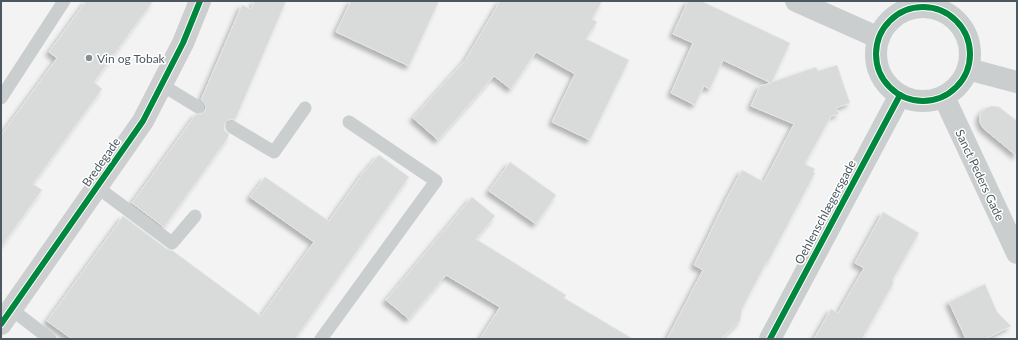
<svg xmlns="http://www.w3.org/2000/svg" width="1018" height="340" font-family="Lato,sans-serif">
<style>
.building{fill:#d9dbdb;stroke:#e5e5e6;filter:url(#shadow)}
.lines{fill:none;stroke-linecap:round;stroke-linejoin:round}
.lane{stroke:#cbcecf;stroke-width:13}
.street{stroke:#cbcecf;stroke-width:22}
.secondary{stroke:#ccced0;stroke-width:22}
.cycleway-casing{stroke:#fff;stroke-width:8}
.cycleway{stroke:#00873e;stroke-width:6}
.poi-dot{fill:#868e93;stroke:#fff;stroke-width:1.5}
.labels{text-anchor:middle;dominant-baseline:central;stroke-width:3;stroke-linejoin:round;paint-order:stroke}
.poi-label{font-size:12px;fill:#4b585f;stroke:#fff;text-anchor:start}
.street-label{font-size:12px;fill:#4b585f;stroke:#fff}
</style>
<defs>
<filter id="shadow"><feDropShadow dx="-3.5" dy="3.5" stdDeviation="2" flood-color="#0004"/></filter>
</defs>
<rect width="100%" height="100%" fill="#f3f3f3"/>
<g class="building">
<path d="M 86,1 L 153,1 L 94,82 L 102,89 L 33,184 L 42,190 L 1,247 L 1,135 L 57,58 L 49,52 Z"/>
<path d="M 255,1 L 286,1 L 235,120 L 232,119 L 228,120 L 225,123 L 224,127 L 225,131 L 229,134 L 227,139 L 164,227 L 132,203 L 196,114 L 201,114 L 205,111 L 206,107 L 205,104 L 201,100 L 242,5 L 251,9 Z"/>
<path d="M 351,1 L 439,1 L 409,66 L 336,32 Z"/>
<path d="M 500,1 L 602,1 L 592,19 L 597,22 L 586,39 L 629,60 L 590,140 L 552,122 L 575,74 L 536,52 L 511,89 L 494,76 L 438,140 L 413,118 L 466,59 Z"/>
<path d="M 688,1 L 701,1 L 790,43 L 772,82 L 816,67 L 818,71 L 837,65 L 850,103 L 836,108 L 839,114 L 831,116 L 805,164 L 815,169 L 813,172 L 815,173 L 768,262 L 767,261 L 742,309 L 740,321 L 721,339 L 667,339 L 703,270 L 694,265 L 728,196 L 742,170 L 764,182 L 794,124 L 751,106 L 760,86 L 771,83 L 723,60 L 710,89 L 704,86 L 695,105 L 671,93 L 693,43 L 673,34 Z"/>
<path d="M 992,106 L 999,107 L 1017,121 L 1017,156 L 983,128 L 980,122 L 980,114 L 986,108 Z"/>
<path d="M 379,155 L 409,177 L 295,339 L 72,339 L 47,321 L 123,216 L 167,249 L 173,251 L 261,316 L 314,242 L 250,197 L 265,177 L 329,221 L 363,173 Z"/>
<path d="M 510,162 L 556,195 L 536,224 L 489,191 Z"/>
<path d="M 472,197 L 495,216 L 476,239 L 566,295 L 564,298 L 633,339 L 480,339 L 500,307 L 446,275 L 409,319 L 386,300 Z"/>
<path d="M 883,212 L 919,233 L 892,281 L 894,282 L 862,339 L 814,339 L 831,309 L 838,313 L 864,268 L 855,263 Z"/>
<path d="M 985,284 L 997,312 L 1011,326 L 985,339 L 966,339 L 949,302 Z"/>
</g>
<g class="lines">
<g class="lane">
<path d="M 162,85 L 198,107"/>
<path d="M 1,98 L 64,1"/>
<path d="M 232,127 L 274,152 L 305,108"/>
<path d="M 97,187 L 172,243 L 195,216"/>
<path d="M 11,309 L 50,339"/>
<path d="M 321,339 L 436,181 L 349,122"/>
</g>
<g class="street">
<path d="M 796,1 L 879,38"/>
<circle cx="923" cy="54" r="47"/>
<path d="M 968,69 L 1017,82"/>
<path d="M 944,97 L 1017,253"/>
<path d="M 770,339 L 900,95"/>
</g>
<path class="secondary" d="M 1,324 L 143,121 L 183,43 L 200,1"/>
<g class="cycleway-casing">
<g id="cycleway">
<circle cx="923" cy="54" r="47"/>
<path d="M 1,324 L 143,121 L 183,43 L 200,1"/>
<path d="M 770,339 L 900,95"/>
</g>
</g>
<use href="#cycleway" class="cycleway"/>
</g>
<circle class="poi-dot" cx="89" cy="58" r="4"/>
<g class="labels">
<g class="poi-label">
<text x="97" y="58">Vin og Tobak</text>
</g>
<g class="street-label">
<text transform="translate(101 162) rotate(-55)">Bredegade</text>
<text transform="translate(980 175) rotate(65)">Sanct Peders Gade</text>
<text transform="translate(825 212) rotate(-62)">Oehlenschlægersgade</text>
</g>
</g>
<rect width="1018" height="340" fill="none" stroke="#4b585f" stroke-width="4"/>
</svg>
